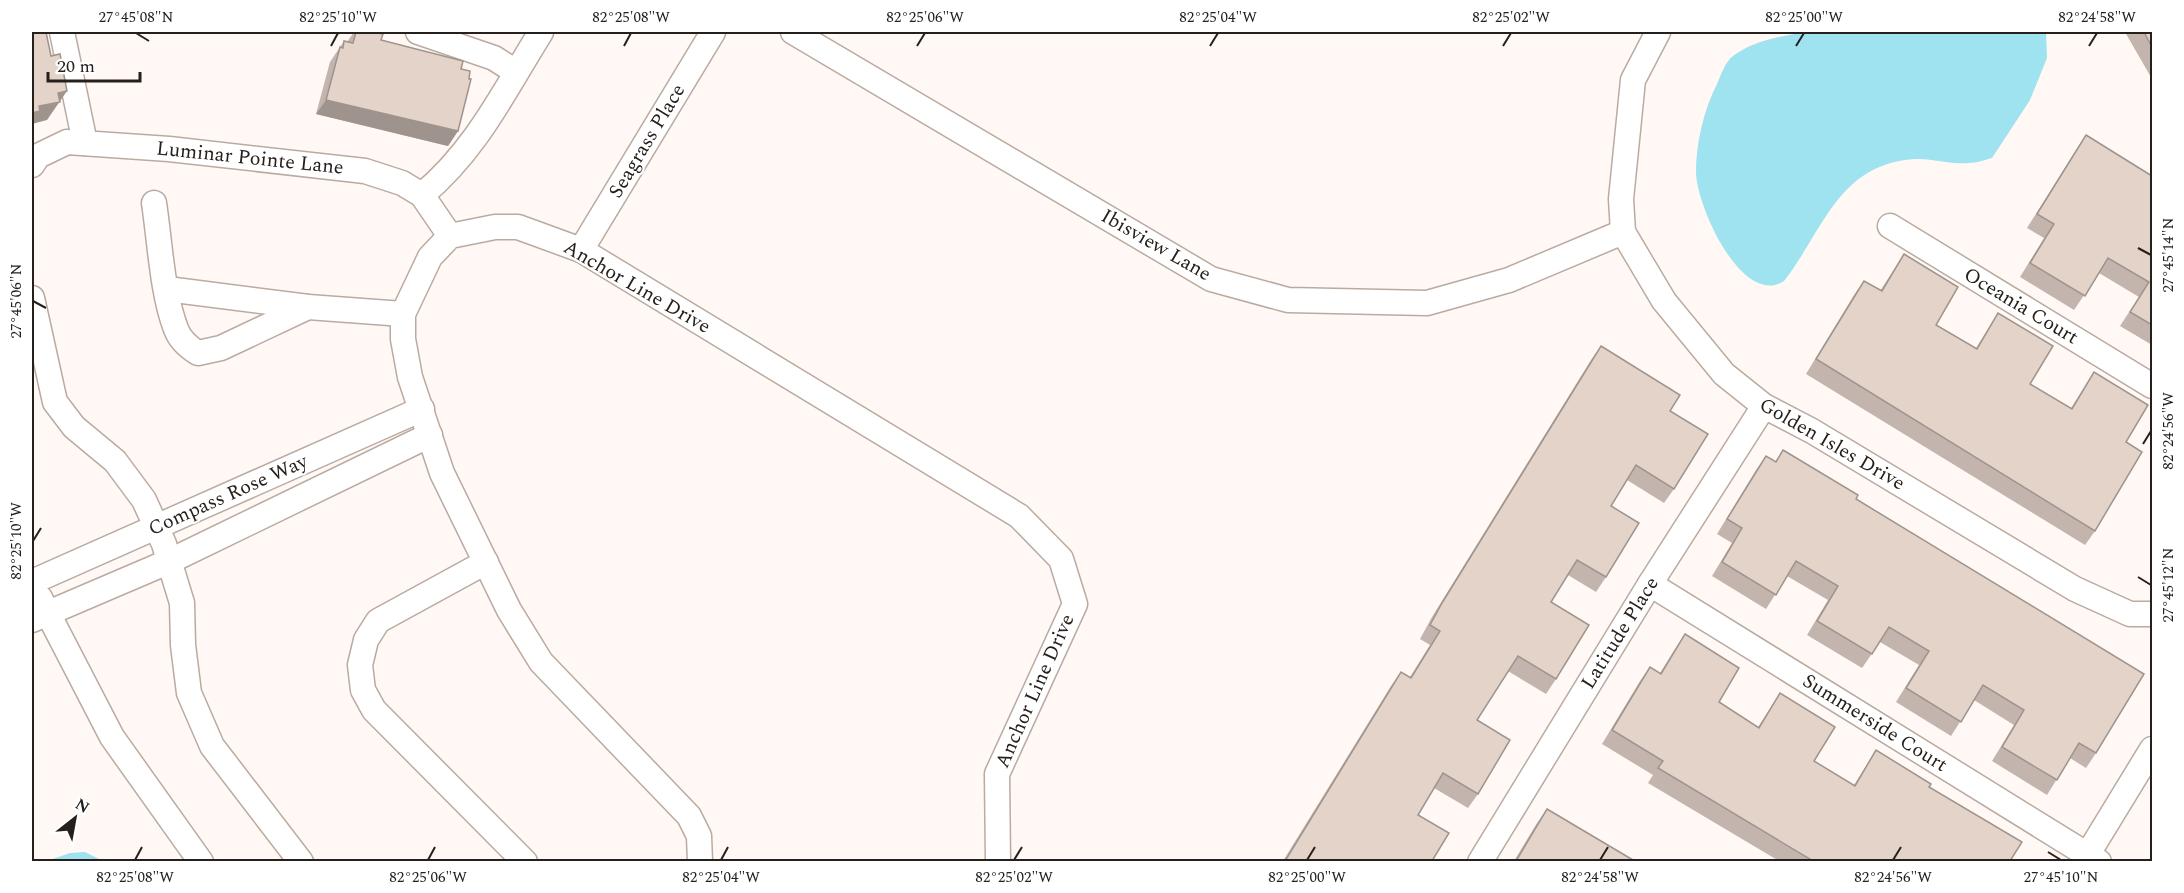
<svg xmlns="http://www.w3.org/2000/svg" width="2184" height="893" font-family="Spectral,serif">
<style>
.water{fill:#9ee3ef}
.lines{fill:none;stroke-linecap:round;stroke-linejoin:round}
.street-casing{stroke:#baaba1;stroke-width:27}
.street{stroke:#fff;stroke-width:24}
.wall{fill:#c3b5ad}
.shaded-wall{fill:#9f948d}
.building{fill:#e3d3c9;stroke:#9f948d;stroke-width:1.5}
.ticks{fill:none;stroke:#26201c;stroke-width:2}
.labels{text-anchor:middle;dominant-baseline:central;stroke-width:4.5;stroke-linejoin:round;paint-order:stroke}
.street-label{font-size:20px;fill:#26201c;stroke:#fff}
.neatline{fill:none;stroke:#26201c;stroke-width:2}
.ticks-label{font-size:15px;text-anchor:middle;fill:#26201c}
</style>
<rect width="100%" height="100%" fill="#fff8f4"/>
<g class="water">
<path d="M 1805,32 L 2046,32 L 2047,58 L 2030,100 L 1992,158 C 1984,160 1977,163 1969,163 C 1951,165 1933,158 1915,159 C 1838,164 1824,230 1784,281 C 1742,308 1696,205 1696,172 C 1696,143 1704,109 1717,84 C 1721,75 1725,62 1733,56 C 1755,40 1779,37 1805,32 Z"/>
<path d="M 85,852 L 103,861 L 47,861 L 70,853 Z"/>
</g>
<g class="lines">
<g class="street-casing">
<g id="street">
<path d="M 62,32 L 85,143"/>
<path d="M 418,32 L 494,58 L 516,72"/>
<path d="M 793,32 L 1211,279 L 1288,300 L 1427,303 L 1509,280 L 1623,232"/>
<path d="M 1658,32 L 1633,80 L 1621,199 L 1623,232 L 1664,301 L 1724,374 L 1764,406 L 1812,431 L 2075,589 L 2130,614 L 2152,614"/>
<path d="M 32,165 L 38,156 L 67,142 L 169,149 L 365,171 L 402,183 L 422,195 L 450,236"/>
<path d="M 422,195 C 477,149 504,91 541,32"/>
<path d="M 154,203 C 160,242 162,293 176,329 C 180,340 188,347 198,353 L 221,348 L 308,307"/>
<path d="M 1890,226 L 2152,386"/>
<path d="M 581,250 L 713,32"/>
<path d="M 167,289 L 308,307 L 403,314"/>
<path d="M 32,298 L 55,402 L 74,427 L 115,461 L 144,500 L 164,544 L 182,603 L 183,645 L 189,693 L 212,746 L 301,862"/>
<path d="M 486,562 L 378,621 L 366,640 L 360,665 L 363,690 L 374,710 L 525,862"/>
<path d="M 32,582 L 422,409"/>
<path d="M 1650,584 L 2099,862"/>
<path d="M 40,598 L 112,737 L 201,862"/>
<path d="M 32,620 L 170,561 L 430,435"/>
<path d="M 700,862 L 699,836 L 689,816 L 541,662 L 509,610 L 442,473 L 410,377 L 403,339 L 403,314 L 430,257 L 450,236 L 495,227 L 518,227 L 581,250 L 1019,516 L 1061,559 L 1075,604 L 997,774 L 998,862"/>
<path d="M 1480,862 L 1650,584 L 1764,406"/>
<path d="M 2083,862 L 2152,749"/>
</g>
</g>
<use href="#street" class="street"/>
</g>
<g class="wall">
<path d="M 354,32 L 372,32 L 381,40 L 461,69 L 458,131 L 448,146 L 316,114 L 330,62 L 344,41 L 347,42 Z"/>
<path d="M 2125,32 L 2152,32 L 2152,79 Z"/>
<path d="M 2086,135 L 2152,176 L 2152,345 L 2120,326 L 2139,297 L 2099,273 L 2074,310 L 2020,277 L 2044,238 L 2027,228 L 2076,150 Z"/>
<path d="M 1904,254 L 1936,325 L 1976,348 L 1998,313 L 2030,384 L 2071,408 L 2094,372 L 2126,442 L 2095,531 L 2085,545 L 1806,374 L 1854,295 L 1864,281 L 1880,291 Z"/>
<path d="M 1601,346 L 1670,411 L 1674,489 L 1664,503 L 1627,480 L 1611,506 L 1606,577 L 1596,592 L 1568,575 L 1551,602 L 1556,679 L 1546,694 L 1508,671 L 1477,720 L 1478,794 L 1468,808 L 1434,788 L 1418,815 L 1432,861 L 1283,861 L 1391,686 L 1401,672 L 1410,677 L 1430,645 L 1420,639 L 1432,617 L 1591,360 Z"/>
<path d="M 1783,450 L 1856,499 L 2096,753 L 2086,768 L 2070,758 L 2047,795 L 1992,761 L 2014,725 L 1974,700 L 1951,736 L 1896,702 L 1919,665 L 1880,642 L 1862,668 L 1807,635 L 1828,600 L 1787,576 L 1766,609 L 1712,576 L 1732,543 L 1717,534 L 1756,470 L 1766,456 L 1775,462 Z"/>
<path d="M 1685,634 L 1719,702 L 1758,727 L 1780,693 L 1814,761 L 1854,785 L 1876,750 L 1929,787 L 2010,861 L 1779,861 L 1648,783 L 1653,775 L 1602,744 L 1640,681 L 1650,667 L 1660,673 L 1675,649 Z"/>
<path d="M 1547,809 L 1632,861 L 1514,861 L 1537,823 Z"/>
</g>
<g class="shaded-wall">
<path d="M 67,91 L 47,120 L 32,124 L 32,113 L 39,106 L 58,93 Z"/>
<path d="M 326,100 L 458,131 L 448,146 L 316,114 Z"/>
</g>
<g class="building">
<path d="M 32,32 L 46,32 L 51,56 L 60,54 L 67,91 L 58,93 L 60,102 L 39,106 L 40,111 L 32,113 Z"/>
<path d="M 356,32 L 372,32 L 383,34 L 381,40 L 463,61 L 461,69 L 470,71 L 469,79 L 471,79 L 458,131 L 326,100 L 340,47 L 343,48 L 344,41 L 353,43 Z"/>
<path d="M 2144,32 L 2152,32 L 2152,47 Z"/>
<path d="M 2086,135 L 2152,176 L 2152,325 L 2130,312 L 2149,282 L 2108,258 L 2085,296 L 2030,263 L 2054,224 L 2037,214 Z"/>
<path d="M 1904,254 L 1958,287 L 1936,325 L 1977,349 L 1998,313 L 2053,346 L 2030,384 L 2072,409 L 2094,372 L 2148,405 L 2126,442 L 2142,452 L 2095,531 L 1816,359 L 1864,281 L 1882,291 Z"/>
<path d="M 1601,346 L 1680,395 L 1670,411 L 1708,434 L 1674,489 L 1636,465 L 1611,506 L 1639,523 L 1606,577 L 1577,560 L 1551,602 L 1589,625 L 1556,679 L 1518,656 L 1477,720 L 1510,740 L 1478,794 L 1443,773 L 1418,815 L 1449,833 L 1432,861 L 1285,861 L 1401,672 L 1411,678 L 1440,631 L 1430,625 L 1442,603 Z"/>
<path d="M 1783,450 L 1858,495 L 1856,499 L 2144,674 L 2096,753 L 2079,743 L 2057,780 L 2002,747 L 2024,710 L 1983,685 L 1961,722 L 1906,688 L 1929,651 L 1889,627 L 1872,654 L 1817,621 L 1838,586 L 1796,561 L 1776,595 L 1722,562 L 1742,528 L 1727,519 L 1766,456 L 1776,462 Z"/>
<path d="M 1685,634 L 1739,668 L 1719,702 L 1759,728 L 1780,693 L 1835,727 L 1814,761 L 1855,786 L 1876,750 L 1931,784 L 1929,787 L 2022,842 L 2010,861 L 1813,861 L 1658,768 L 1663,761 L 1612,730 L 1650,667 L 1661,674 Z"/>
<path d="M 1547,809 L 1633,860 L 1632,861 L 1516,861 Z"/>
</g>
<path class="ticks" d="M 136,33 L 149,41M 331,46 L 338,33M 624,46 L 631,33M 917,46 L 925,33M 1210,46 L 1218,33M 1503,46 L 1511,33M 1796,46 L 1804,33M 2089,46 L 2097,33M 2138,248 L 2151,255M 33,301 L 46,308M 2143,444 L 2151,431M 33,541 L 41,528M 2138,577 L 2151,585M 2048,852 L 2061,860M 135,860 L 142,847M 428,860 L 435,847M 721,860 L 728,847M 1014,860 L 1022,847M 1307,860 L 1315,847M 1600,860 L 1608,847M 1893,860 L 1901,847"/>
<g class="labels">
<g class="street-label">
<text transform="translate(647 141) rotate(-59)">Seagrass Place</text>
<text transform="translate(250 158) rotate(6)">Luminar Pointe Lane</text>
<text transform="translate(1156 245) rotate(30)">Ibisview Lane</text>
<text transform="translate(637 287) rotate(30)">Anchor Line Drive</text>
<text transform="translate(2021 306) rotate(31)">Oceania Court</text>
<text transform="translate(1832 444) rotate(30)">Golden Isles Drive</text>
<text transform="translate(228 495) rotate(-24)">Compass Rose Way</text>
<text transform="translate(1620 633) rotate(-58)">Latitude Place</text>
<text transform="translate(1035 691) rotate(-66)">Anchor Line Drive</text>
<text transform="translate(1875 723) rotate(32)">Summerside Court</text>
</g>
</g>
<rect width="2184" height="893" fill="none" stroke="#ffffff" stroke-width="66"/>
<g transform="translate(75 818) rotate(31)" stroke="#ffffff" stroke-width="4.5" paint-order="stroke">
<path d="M0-4.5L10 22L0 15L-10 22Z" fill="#26201c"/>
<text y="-9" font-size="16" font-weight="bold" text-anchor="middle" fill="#26201c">N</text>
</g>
<path d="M48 72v9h92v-9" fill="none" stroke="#26201c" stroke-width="3"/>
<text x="57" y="72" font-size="18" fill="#26201c" stroke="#ffffff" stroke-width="4.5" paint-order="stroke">20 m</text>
<rect x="33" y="33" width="2118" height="827" class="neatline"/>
<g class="ticks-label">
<text x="136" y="22">27°45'08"N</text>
<text x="338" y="22">82°25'10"W</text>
<text x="631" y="22">82°25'08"W</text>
<text x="925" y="22">82°25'06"W</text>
<text x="1218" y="22">82°25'04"W</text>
<text x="1511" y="22">82°25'02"W</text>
<text x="1804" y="22">82°25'00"W</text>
<text x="2097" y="22">82°24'58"W</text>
<text transform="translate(2168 255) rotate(-90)" y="5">27°45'14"N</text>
<text transform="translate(16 301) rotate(-90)" y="5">27°45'06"N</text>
<text transform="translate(2168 431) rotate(-90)" y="5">82°24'56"W</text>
<text transform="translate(16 541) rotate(-90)" y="5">82°25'10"W</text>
<text transform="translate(2168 585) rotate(-90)" y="5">27°45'12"N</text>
<text x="135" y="882">82°25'08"W</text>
<text x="428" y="882">82°25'06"W</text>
<text x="721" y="882">82°25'04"W</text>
<text x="1014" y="882">82°25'02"W</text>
<text x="1307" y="882">82°25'00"W</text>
<text x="1600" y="882">82°24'58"W</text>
<text x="1893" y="882">82°24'56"W</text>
<text x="2061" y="882">27°45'10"N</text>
</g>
</svg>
